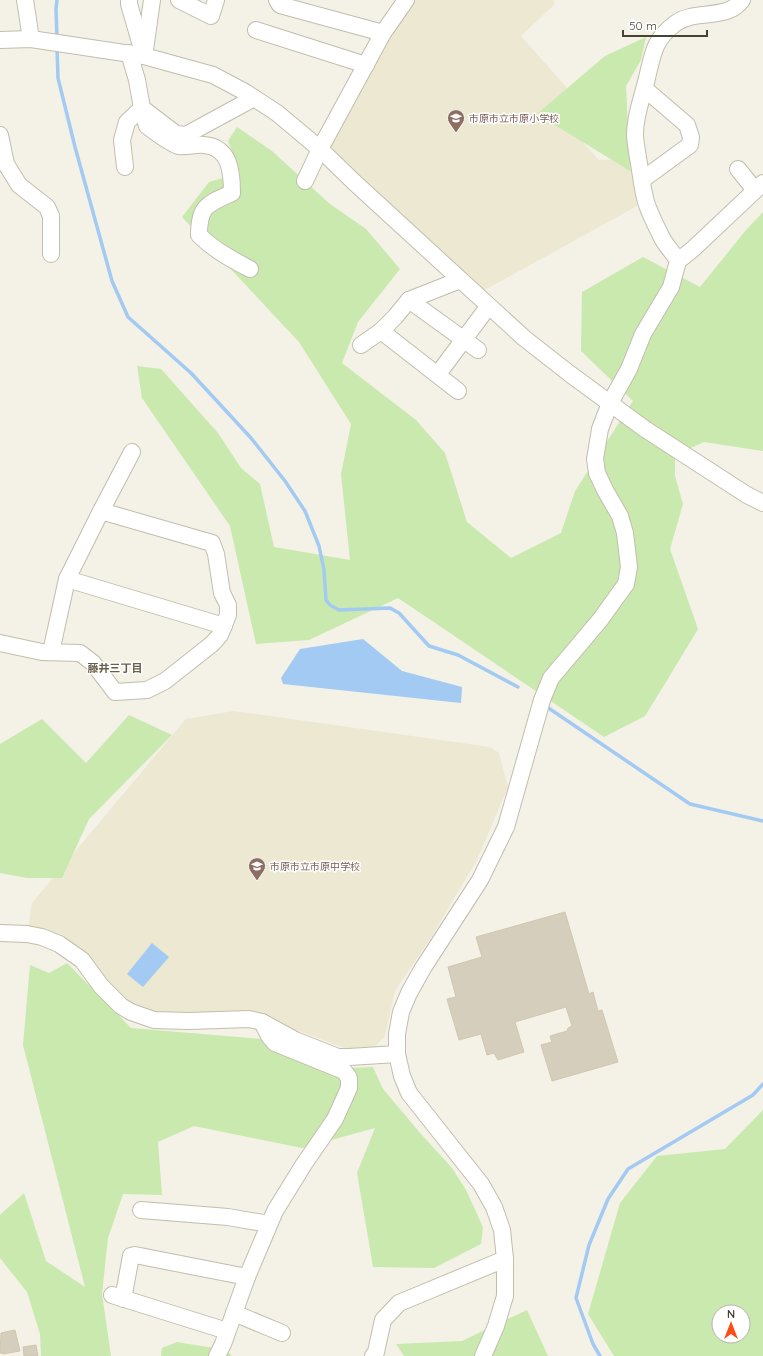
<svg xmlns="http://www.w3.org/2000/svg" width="763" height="1356" font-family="Quicksand,'Noto Sans JP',sans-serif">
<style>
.education{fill:#ede8d1}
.green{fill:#c9e9af;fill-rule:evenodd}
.water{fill:#a2caf2}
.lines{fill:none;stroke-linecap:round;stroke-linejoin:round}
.stream{stroke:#a2caf2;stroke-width:3.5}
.building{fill:#d6cebc;stroke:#d1c7af}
.minor-casing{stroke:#c2bdac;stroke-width:18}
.minor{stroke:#fff;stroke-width:16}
.labels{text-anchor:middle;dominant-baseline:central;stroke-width:3;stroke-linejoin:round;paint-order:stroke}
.education-label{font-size:10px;fill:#785e54;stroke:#fff;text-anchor:start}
.neighbourhood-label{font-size:11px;font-weight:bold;fill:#6a614d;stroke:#fff}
</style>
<rect width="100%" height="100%" fill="#f4f1e7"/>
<g class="education">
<path d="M 414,0 L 554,0 L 555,4 L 521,36 L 575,97 L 558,115 L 599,160 L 634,159 L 637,206 L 483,291 L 328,150 L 390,37 Z"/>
<path d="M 234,711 L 490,747 L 499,753 L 508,787 L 477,860 L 430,939 L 395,991 L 385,1036 L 374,1047 L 347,1049 L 257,1015 L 152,1015 L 118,998 L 79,950 L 28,930 L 32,903 L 186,719 Z"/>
</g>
<g class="green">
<path d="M 646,37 L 641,60 L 626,86 L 630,171 L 537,114 L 605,56 Z"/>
<path d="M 237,127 L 272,151 L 330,204 L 366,229 L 400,269 L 358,322 L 342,363 L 416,420 L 445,453 L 467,522 L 511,558 L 561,533 L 575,491 L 633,401 L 581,351 L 582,292 L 643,257 L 700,287 L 746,230 L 763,212 L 763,451 L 704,442 L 675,455 L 675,476 L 683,504 L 670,549 L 698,629 L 666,682 L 645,716 L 604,737 L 398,598 L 309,640 L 256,644 L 230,526 L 142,398 L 137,366 L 161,369 L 218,433 L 241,468 L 260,484 L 274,547 L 350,560 L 341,474 L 351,424 L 299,342 L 182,217 L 209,182 L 240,173 L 228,141 Z"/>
<path d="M 129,715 L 172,735 L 89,819 L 62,878 L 27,878 L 0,873 L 0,744 L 42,719 L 86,763 Z"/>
<path d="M 67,963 L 131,1028 L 287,1041 L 352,1068 L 373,1067 L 383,1089 L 421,1134 L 452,1168 L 466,1190 L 483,1227 L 481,1244 L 434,1268 L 373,1267 L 357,1173 L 375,1128 L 302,1148 L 194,1126 L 158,1142 L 162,1195 L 123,1194 L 108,1238 L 102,1294 L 111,1356 L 41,1356 L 40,1334 L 27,1292 L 0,1258 L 0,1215 L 24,1193 L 46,1261 L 85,1287 L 23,1045 L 30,965 L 49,973 Z"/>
<path d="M 763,1110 L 763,1356 L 614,1356 L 588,1314 L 620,1203 L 657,1156 L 725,1149 ZM 719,1312 L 743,1312 L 743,1336 L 719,1336 Z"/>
<path d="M 527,1310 L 548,1356 L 404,1356 L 396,1344 L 462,1341 Z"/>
<path d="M 177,1342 L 226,1350 L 232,1356 L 161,1356 L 162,1348 Z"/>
</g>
<g class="water">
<path d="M 363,639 L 402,671 L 462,687 L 461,703 L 283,684 L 281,678 L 300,649 Z"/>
<path d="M 152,943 L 169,957 L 143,987 L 127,974 Z"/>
</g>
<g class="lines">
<g class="stream">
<path d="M 57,39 L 56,9 L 57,0"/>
<path d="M 57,48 L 58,78 L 75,147 L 112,281 L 128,317 L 191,373 L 251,438 L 285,481 L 305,511 L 319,546 L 324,570 L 326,600 L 330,605 L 339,610 L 390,608 L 399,613 L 429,646 L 458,655 L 518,687"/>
<path d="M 547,707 L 690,804 L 763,821"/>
<path d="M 600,1356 L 593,1344 L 576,1298 L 589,1245 L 608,1199 L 628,1169 L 753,1095 L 763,1084"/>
</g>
</g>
<g class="building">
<path d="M 565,912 L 589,994 L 593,992 L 598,1011 L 602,1010 L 618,1062 L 552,1081 L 541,1045 L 552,1042 L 550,1036 L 567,1031 L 568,1028 L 572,1026 L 566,1007 L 515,1022 L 524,1052 L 498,1060 L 494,1053 L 487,1055 L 481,1034 L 459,1040 L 447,999 L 456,997 L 448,967 L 482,957 L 476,937 Z"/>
<path d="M 15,1330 L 20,1351 L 3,1354 L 2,1353 L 0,1353 L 1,1333 Z"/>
<path d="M 36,1345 L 38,1356 L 24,1356 L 23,1347 Z"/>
</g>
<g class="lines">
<g class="minor-casing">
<g id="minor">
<path d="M 25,0 L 31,39"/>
<path d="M 129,0 L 129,4 L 144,56"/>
<path d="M 179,0 L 211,16 L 216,0"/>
<path d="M 277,0 L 280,5 L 383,33"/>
<path d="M 256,30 L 366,65"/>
<path d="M 0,40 L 31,39 L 144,56 L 213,75 L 245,92 L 277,113 L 320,149 L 354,182 L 524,338 L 570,374 L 645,429 L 747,495 L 763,503"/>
<path d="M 145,50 L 152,0"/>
<path d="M 129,53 L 137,80 L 142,108 L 176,134 L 186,135 L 254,98"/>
<path d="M 0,135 L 6,164 L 19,185 L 47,207 L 51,216 L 51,254"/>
<path d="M 125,167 L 122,140 L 127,122 L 142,108 L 147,126 C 154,131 172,145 179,146 C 187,147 196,144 204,145 C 230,147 232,172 232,193 C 207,204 199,206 199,235 C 214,250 231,259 250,269"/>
<path d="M 738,169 L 755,190"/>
<path d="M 642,180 L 690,145 L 691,137 L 687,125 L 645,89"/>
<path d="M 305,181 L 320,149 L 383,33 L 406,0"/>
<path d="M 678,261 L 693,249 L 763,183"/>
<path d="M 409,300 L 478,350"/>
<path d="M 381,331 L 458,391"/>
<path d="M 361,345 L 381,331 L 395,317 L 409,300 L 460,280"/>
<path d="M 438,374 L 488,307"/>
<path d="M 67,579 L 224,626"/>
<path d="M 0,643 L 42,652 L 80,653 L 93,663 L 115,692 L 147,690 L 165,681 L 212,644 L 220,635 L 228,615 L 228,605 L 222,593 L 216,554 L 212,543 L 101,511"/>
<path d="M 51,652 L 67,579 L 101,511 L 132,452"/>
<path d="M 0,933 L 27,934 L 42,937 L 59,944 L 82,960 L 101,986 L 121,1006 L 131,1012 L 154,1020 L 189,1021 L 249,1019 L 262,1022 L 295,1040 L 338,1057 L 349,1057 L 397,1054"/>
<path d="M 141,1210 L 228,1217 L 269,1224"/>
<path d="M 112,1295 L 227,1331"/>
<path d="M 123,1299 L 131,1256 L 135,1255 L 247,1277"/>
<path d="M 234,1313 L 282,1333"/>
<path d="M 217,1356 L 223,1344 L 247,1277 L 275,1211 L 304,1164 L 335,1119 L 349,1088 L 349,1078 L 344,1071 L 275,1043 L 269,1036 L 262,1022"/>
<path d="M 373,1356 L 376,1352 L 383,1320 L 399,1303 L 505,1259"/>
<path d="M 483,1356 L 496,1326 L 505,1296 L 505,1259 L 502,1230 L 494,1207 L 481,1184 L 409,1093 L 402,1076 L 397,1054 L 397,1034 L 401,1012 L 409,993 L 423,968 L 480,880 L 506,827 L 542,700 L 551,678 L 600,620 L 626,584 L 629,567 L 625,533 L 620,516 L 605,490 L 597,473 L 595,459 L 600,429 L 610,403 L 629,369 L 643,334 L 671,287 L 678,261 C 673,252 665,245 661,236 C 656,226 651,216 647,205 C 642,190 641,173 638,158 C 637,150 635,141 635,134 C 635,114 643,96 647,78 C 653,53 654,39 676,23 C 695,9 727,21 742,0"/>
</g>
</g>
<use href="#minor" class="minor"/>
</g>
<defs>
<g id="school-pin" transform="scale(0.9)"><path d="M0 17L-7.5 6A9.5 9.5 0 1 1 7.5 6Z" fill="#8d6e63" stroke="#fff"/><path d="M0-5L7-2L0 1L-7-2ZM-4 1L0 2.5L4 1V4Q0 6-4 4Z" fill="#fff"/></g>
</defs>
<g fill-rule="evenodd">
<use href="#school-pin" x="456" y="118"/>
<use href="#school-pin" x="257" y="866"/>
</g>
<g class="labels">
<g class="education-label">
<text x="469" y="118">市原市立市原小学校</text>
<text x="270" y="866">市原市立市原中学校</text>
</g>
<g class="neighbourhood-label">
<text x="115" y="668">藤井三丁目</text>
</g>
</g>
<g transform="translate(731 1324)"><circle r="19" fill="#ffffff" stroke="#b5b3af"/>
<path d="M0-3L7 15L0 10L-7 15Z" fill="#fe4c14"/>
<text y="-6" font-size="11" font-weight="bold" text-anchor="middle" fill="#474236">N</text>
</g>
<path d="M623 30v6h84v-6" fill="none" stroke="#474236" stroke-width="2"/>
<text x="629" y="30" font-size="12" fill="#474236" stroke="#ffffff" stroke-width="3" paint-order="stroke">50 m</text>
</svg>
